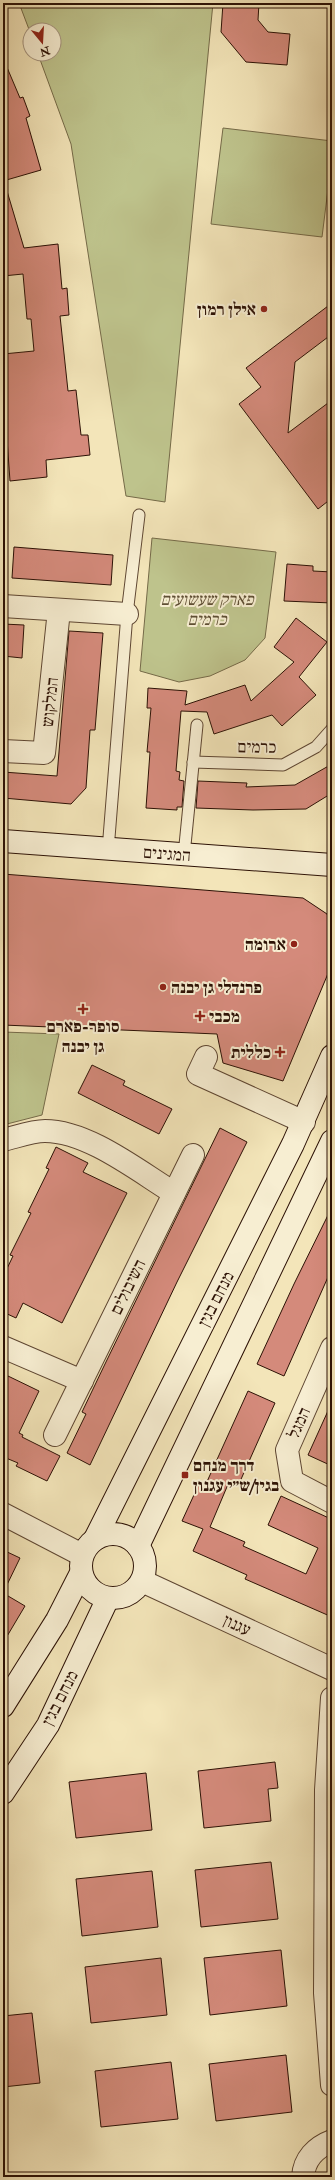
<svg xmlns="http://www.w3.org/2000/svg" width="335" height="2180" font-family="'IM FELL Double Pica','Frank Ruhl Libre',serif">
<style>
.green{fill:#bec38c;stroke:#756a48}
.building{fill:#d48a7b;stroke:#2c1105}
.lines{fill:none;stroke-linecap:round;stroke-linejoin:round}
.lane-casing{stroke:#5e4632;stroke-width:13}
.street-casing{stroke:#5e4632;stroke-width:24}
.secondary-casing{stroke:#2c1105;stroke-width:24}
.lane{stroke:#f7eed2;stroke-width:11}
.street{stroke:#f7eed2;stroke-width:22}
.secondary{stroke:#f7eed2;stroke-width:22}
.poi-dot{fill:#8f2418;stroke:#f7eed2;stroke-width:1.5}
.labels{text-anchor:middle;dominant-baseline:central;stroke-width:4;stroke-linejoin:round;paint-order:stroke}
.poi-label{font-size:17px;font-weight:bold;fill:#2c1105;stroke:#f7eed2;text-anchor:end}
.park-label{font-size:17px;font-style:italic;fill:#5f4f34;stroke:#f7eed2}
.street-label{font-size:17px;fill:#2c1105;stroke:#f7eed2}
</style>
<rect width="100%" height="100%" fill="#f3e5b9"/>
<filter id="stains"><feTurbulence type="fractalNoise" baseFrequency=".005" numOctaves="4"/><feColorMatrix values="0 0 0 0 .2 0 0 0 0 .09 0 0 0 0 .02 0 0 0 .5 -.17"/></filter>
<radialGradient id="worn" r=".72"><stop offset=".6" stop-color="#630" stop-opacity="0"/><stop offset="1" stop-color="#630" stop-opacity=".3"/></radialGradient>
<g class="green">
<path d="M 19,3 L 213,3 L 165,502 L 126,496 L 71,144 L 38,54 L 54,54 L 54,30 L 30,30 L 30,32 Z"/>
<path d="M 223,128 L 332,141 L 332,157 L 322,237 L 211,224 Z"/>
<path d="M 152,538 L 276,552 L 265,638 L 245,660 L 210,676 L 179,682 L 140,671 Z"/>
<path d="M 3,1032 L 59,1034 L 42,1115 L 3,1125 Z"/>
</g>
<g class="building">
<path d="M 223,3 L 259,3 L 258,20 L 268,32 L 290,34 L 287,65 L 246,62 L 221,32 Z"/>
<path d="M 3,58 L 20,98 L 23,97 L 30,116 L 26,118 L 41,170 L 3,181 Z"/>
<path d="M 7,191 L 24,248 L 58,244 L 62,289 L 67,288 L 69,315 L 60,316 L 68,391 L 76,390 L 81,435 L 88,435 L 90,455 L 46,460 L 47,477 L 10,481 L 4,397 L 5,397 L 3,354 L 34,351 L 31,319 L 27,319 L 23,274 L 3,276 L 3,192 Z"/>
<path d="M 332,303 L 332,334 L 295,362 L 288,433 L 332,400 L 332,498 L 318,509 L 239,404 L 261,387 L 246,368 Z"/>
<path d="M 14,547 L 113,555 L 111,585 L 12,578 Z"/>
<path d="M 287,564 L 313,566 L 313,571 L 332,572 L 332,603 L 284,601 Z"/>
<path d="M 296,618 L 327,642 L 299,677 L 316,695 L 282,726 L 272,715 L 214,734 L 207,712 L 181,711 L 176,771 L 180,772 L 179,780 L 184,781 L 182,807 L 177,807 L 177,810 L 146,808 L 150,752 L 147,752 L 151,708 L 147,708 L 148,688 L 187,691 L 185,705 L 245,685 L 251,701 L 294,662 L 274,647 Z"/>
<path d="M 3,624 L 24,625 L 22,658 L 3,656 Z"/>
<path d="M 69,631 L 103,633 L 95,730 L 90,730 L 86,788 L 71,804 L 3,798 L 3,772 L 57,776 Z"/>
<path d="M 332,764 L 332,793 L 306,809 L 253,810 L 196,808 L 198,781 L 247,783 L 246,787 L 295,785 Z"/>
<path d="M 3,874 L 303,898 L 327,914 L 332,925 L 332,964 L 283,1081 L 223,1063 L 217,1034 L 3,1025 Z"/>
<path d="M 92,1065 L 125,1081 L 123,1085 L 172,1109 L 159,1134 L 78,1093 Z"/>
<path d="M 220,1128 L 247,1142 L 177,1282 L 90,1465 L 67,1453 L 86,1414 L 82,1412 L 105,1364 Z"/>
<path d="M 56,1147 L 88,1163 L 83,1172 L 127,1193 L 62,1323 L 23,1303 L 16,1318 L 3,1312 L 3,1277 L 13,1256 L 10,1255 L 31,1213 L 28,1212 L 49,1169 L 46,1168 Z"/>
<path d="M 332,1207 L 332,1279 L 328,1277 L 284,1376 L 257,1364 L 294,1284 Z"/>
<path d="M 8,1376 L 39,1391 L 19,1433 L 23,1435 L 22,1437 L 60,1456 L 47,1481 L 16,1466 L 18,1463 L 6,1458 L 3,1465 L 3,1385 Z"/>
<path d="M 248,1391 L 275,1403 L 238,1486 L 229,1482 L 210,1527 L 245,1542 L 243,1546 L 306,1574 L 318,1548 L 268,1525 L 281,1496 L 331,1519 L 332,1517 L 332,1617 L 245,1579 L 247,1575 L 193,1551 L 203,1529 L 182,1521 L 199,1484 L 205,1486 Z"/>
<path d="M 332,1402 L 332,1466 L 308,1455 Z"/>
<path d="M 3,1550 L 20,1558 L 3,1593 Z"/>
<path d="M 3,1593 L 25,1606 L 3,1643 Z"/>
<path d="M 275,1762 L 278,1788 L 268,1789 L 271,1821 L 204,1828 L 198,1771 Z"/>
<path d="M 146,1773 L 152,1830 L 76,1838 L 69,1782 Z"/>
<path d="M 271,1862 L 278,1919 L 201,1927 L 195,1870 Z"/>
<path d="M 152,1871 L 158,1927 L 82,1936 L 76,1879 Z"/>
<path d="M 281,1950 L 287,2006 L 210,2015 L 204,1958 Z"/>
<path d="M 161,1958 L 167,2015 L 91,2023 L 85,1967 Z"/>
<path d="M 32,2013 L 40,2083 L 3,2087 L 3,2016 Z"/>
<path d="M 286,2055 L 292,2112 L 216,2121 L 209,2064 Z"/>
<path d="M 171,2062 L 178,2119 L 101,2127 L 95,2071 Z"/>
</g>
<g class="lines">
<g class="lane-casing">
<g id="lane">
<path d="M 193,762 L 283,765 L 316,747 L 332,729"/>
<path d="M 108,850 L 127,614 L 139,515"/>
<path d="M 184,855 L 197,725"/>
</g>
</g>
<g class="street-casing">
<g id="street">
<path d="M 3,606 L 127,614"/>
<path d="M 3,751 L 44,753 L 59,610"/>
<path d="M 206,1057 L 198,1074 L 304,1122"/>
<path d="M 3,1140 C 16,1137 32,1131 45,1131 C 88,1131 138,1171 174,1193"/>
<path d="M 3,1347 L 82,1381"/>
<path d="M 332,1348 L 287,1450 L 292,1481 L 332,1502"/>
<path d="M 55,1435 L 193,1155"/>
<path d="M 3,1514 L 82,1555"/>
<path d="M 142,1581 L 332,1669"/>
<path d="M 332,1698 L 326,1790 L 325,1993 L 332,2085"/>
<path d="M 303,2177 C 304,2159 316,2147 332,2141"/>
</g>
</g>
<g class="secondary-casing">
<g id="secondary">
<path d="M 3,841 L 332,865"/>
<circle cx="113" cy="1566" r="32"/>
<path d="M 95,1539 L 293,1144 L 332,1056"/>
<path d="M 138,1546 L 332,1141"/>
<path d="M 3,1706 L 57,1620 L 81,1573"/>
<path d="M 3,1793 L 48,1725 L 108,1598"/>
</g>
</g>
<use href="#lane" class="lane"/>
<use href="#street" class="street"/>
<use href="#secondary" class="secondary"/>
</g>
<g class="poi-dot">
<circle cx="264" cy="309" r="4"/>
<circle cx="294" cy="944" r="4"/>
<circle cx="163" cy="987" r="4"/>
<path d="M81 1003h4v4h4v4h-4v4h-4v-4h-4v-4h4z"/>
<path d="M198 1010h4v4h4v4h-4v4h-4v-4h-4v-4h4z"/>
<path d="M278 1046h4v4h4v4h-4v4h-4v-4h-4v-4h4z"/>
<rect x="181" y="1471" width="8" height="8" rx="2"/>
</g>
<g class="labels">
<g class="poi-label">
<text x="256" y="309">אילן רמון</text>
<text x="286" y="944">ארומה</text>
<text x="171" y="987" text-anchor="start">פרנדלי גן יבנה</text>
<text x="209" y="1016" text-anchor="start">מכבי</text>
<text x="83" y="1026" text-anchor="middle">סופר-פארם<tspan x="83" dy="20">גן יבנה</tspan></text>
<text x="271" y="1052">כללית</text>
<text x="193" y="1465" text-anchor="start">דרך מנחם<tspan x="193" dy="20">בגין/ש״י עגנון</tspan></text>
</g>
<g class="park-label">
<text x="207" y="599">פארק שעשועים<tspan x="207" dy="20">כרמים</tspan></text>
</g>
<g class="street-label">
<text transform="translate(50 702) rotate(-84)">המלקוש</text>
<text transform="translate(257 747) rotate(1)">כרמים</text>
<text transform="translate(167 854) rotate(4)">המגינים</text>
<text transform="translate(128 1287) rotate(-64)">השיבולים</text>
<text transform="translate(216 1299) rotate(-63)">מנחם בגין</text>
<text transform="translate(299 1423) rotate(-66)">המגל</text>
<text transform="translate(237 1625) rotate(25)">עגנון</text>
<text transform="translate(60 1698) rotate(-63)">מנחם בגין</text>
</g>
</g>
<rect width="335" height="2180" fill="none" stroke="#f3e5b9" stroke-width="16"/>
<rect x="4" y="4" width="327" height="2172" fill="none" stroke="#2c1105" stroke-width="2"/>
<rect x="8" y="8" width="319" height="2164" fill="none" stroke="#2c1105"/>
<g transform="translate(42 42) rotate(162)"><circle r="19" fill="#f7eed2" stroke="#a69680"/>
<path d="M0-3L7 15L0 10L-7 15Z" fill="#8f2418"/>
<text y="-6" font-size="11" font-weight="bold" text-anchor="middle" fill="#2c1105">N</text>
</g>
<rect width="100%" height="100%" filter="url(#stains)"/>
<rect width="100%" height="100%" fill="url(#worn)"/>
</svg>
